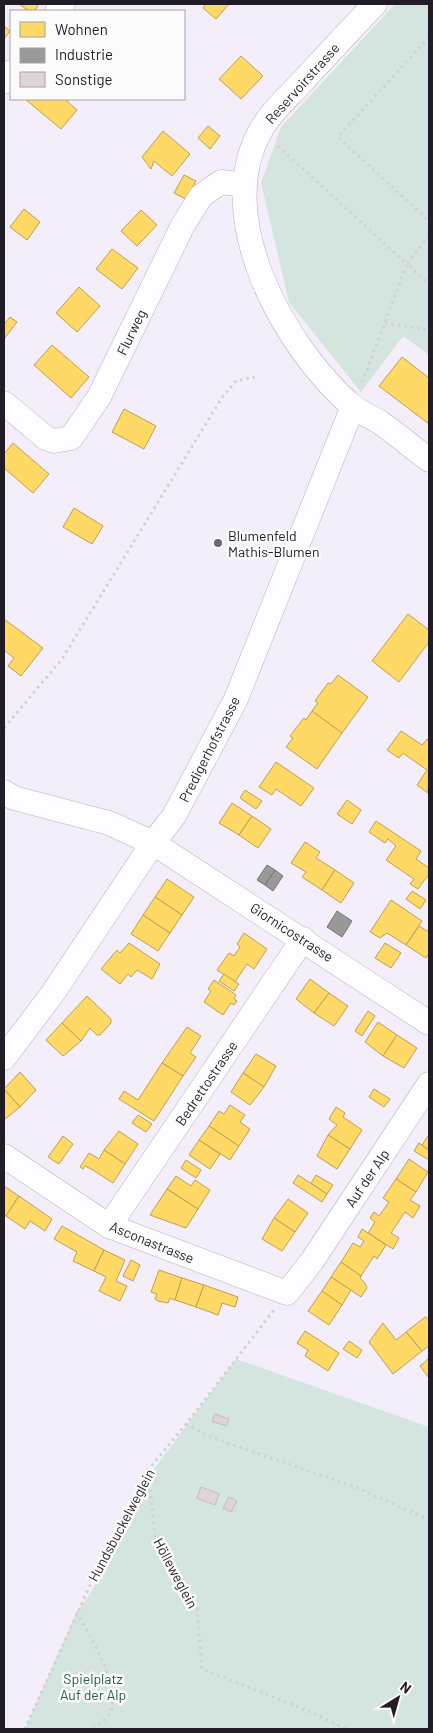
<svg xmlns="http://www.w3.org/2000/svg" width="433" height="1733" font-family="Barlow,sans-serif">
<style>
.green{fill:#d4e4df}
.homes{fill:#ffd966;stroke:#bda053}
.industry{fill:#999;stroke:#757477}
.building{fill:#ded5d6;stroke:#c3bbbd}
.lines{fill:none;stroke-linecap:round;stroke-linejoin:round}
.minor-casing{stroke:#b7b2bc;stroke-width:25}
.path{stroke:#d3d0d5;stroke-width:3;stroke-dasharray:2.5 4;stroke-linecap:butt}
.minor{stroke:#fdfcfe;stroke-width:24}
.poi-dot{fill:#6b6670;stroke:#fbfbfb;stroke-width:2}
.labels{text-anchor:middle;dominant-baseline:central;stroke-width:5;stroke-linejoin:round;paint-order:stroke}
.street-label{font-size:14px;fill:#221c27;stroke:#fbfbfb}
.poi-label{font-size:14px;fill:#221c27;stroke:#fbfbfb;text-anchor:start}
.park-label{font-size:14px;fill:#226044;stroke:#fbfbfb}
</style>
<rect width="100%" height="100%" fill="#f3eef9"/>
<g class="green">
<path d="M 395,4 L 429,4 L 429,355 L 403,336 L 361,392 L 289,302 L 261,183 L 281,127 Z"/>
<path d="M 236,1359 L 429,1427 L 429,1729 L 25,1729 L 77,1611 L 89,1596 L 114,1547 L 134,1496 Z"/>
</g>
<g class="homes">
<path d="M 19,4 L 36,4 L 38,6 L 34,11 L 29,11 Z"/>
<path d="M 206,4 L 229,4 L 216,19 L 203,8 Z"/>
<path d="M 4,26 L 10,31 L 4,39 Z"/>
<path d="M 241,56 L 263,76 L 241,99 L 219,79 Z"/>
<path d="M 25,99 L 67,99 L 67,101 L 77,110 L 61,129 Z"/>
<path d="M 208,126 L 220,136 L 210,149 L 198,138 Z"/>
<path d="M 163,131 L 190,154 L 172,176 L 154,161 L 151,169 L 142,157 Z"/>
<path d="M 184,175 L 196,181 L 186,199 L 174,193 Z"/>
<path d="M 24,209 L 40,222 L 27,240 L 10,227 Z"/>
<path d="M 141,210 L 157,225 L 137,246 L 121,231 Z"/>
<path d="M 112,249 L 138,268 L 122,289 L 96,269 Z"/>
<path d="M 79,287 L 100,306 L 77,332 L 56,313 Z"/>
<path d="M 10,317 L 17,322 L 4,339 L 4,322 L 5,323 Z"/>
<path d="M 52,345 L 89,377 L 71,398 L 34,365 Z"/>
<path d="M 402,357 L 429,378 L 429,424 L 379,386 Z"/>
<path d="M 124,409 L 156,426 L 144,449 L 112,432 Z"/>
<path d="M 13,443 L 49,474 L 33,493 L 4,468 L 4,454 Z"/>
<path d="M 74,508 L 103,526 L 92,544 L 63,527 Z"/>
<path d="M 408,614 L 429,630 L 429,642 L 399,682 L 372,661 Z"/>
<path d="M 4,619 L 43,648 L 21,676 L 8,666 L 14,658 L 4,650 Z"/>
<path d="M 338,675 L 368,697 L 342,733 L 312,711 L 318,703 L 315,701 L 328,683 L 331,684 Z"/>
<path d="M 312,711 L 342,733 L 317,769 L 286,747 L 293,738 L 290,736 L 304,718 L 306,720 Z"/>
<path d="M 401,731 L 422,745 L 427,739 L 429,741 L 428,793 L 417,785 L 427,770 L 403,753 L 399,758 L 387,750 Z"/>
<path d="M 276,762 L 314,788 L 301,806 L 276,789 L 272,795 L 259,787 Z"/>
<path d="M 245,790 L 262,801 L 256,809 L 240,798 Z"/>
<path d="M 347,800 L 361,810 L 352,824 L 337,814 Z"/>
<path d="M 232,803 L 252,816 L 239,835 L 219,823 Z"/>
<path d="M 252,816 L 271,829 L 258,848 L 239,835 Z"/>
<path d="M 376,821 L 421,851 L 416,859 L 429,868 L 429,874 L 418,889 L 410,884 L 414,879 L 386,860 L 396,846 L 388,839 L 385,843 L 369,832 Z"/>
<path d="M 305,842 L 320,852 L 316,858 L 335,870 L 322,890 L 302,877 L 306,872 L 291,863 Z"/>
<path d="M 335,870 L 354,883 L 341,903 L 322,890 Z"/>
<path d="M 167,879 L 194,897 L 182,915 L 155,897 Z"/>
<path d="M 412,891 L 426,900 L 420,909 L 406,899 Z"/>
<path d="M 155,897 L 182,915 L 170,933 L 143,915 Z"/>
<path d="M 391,900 L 422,921 L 406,945 L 387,933 L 380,938 L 370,932 Z"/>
<path d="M 143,915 L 170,933 L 158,951 L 131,934 Z"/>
<path d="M 419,926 L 429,932 L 429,953 L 426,958 L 406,945 Z"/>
<path d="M 244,933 L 267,949 L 254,969 L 247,964 L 235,982 L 217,970 L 229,953 L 234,956 L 240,947 L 237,944 Z"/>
<path d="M 129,943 L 160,964 L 152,979 L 137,970 L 131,977 L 128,974 L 120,984 L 101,969 L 117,950 L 120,953 Z"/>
<path d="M 385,943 L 401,953 L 391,968 L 375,958 Z"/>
<path d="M 224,974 L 239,984 L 234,991 L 219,981 Z"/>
<path d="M 310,979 L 329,993 L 314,1013 L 296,999 Z"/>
<path d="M 214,980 L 236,995 L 234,999 L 237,1001 L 234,1005 L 231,1003 L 223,1015 L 204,1002 L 211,991 L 208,989 Z"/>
<path d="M 329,993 L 348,1006 L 334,1026 L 314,1013 Z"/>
<path d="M 87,996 L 111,1019 L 111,1023 L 100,1035 L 97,1035 L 90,1028 L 81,1041 L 62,1023 Z"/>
<path d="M 368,1011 L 375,1016 L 362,1036 L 355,1031 Z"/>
<path d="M 378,1022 L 397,1035 L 383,1056 L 365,1042 Z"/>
<path d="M 62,1023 L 81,1041 L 63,1056 L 46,1040 Z"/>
<path d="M 187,1027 L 201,1036 L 190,1053 L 196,1057 L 183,1076 L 162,1063 Z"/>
<path d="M 397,1035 L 417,1048 L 404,1068 L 383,1056 Z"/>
<path d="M 256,1054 L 276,1066 L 264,1087 L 243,1073 Z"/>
<path d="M 162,1063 L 183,1076 L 154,1121 L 119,1099 L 124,1091 L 138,1100 Z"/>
<path d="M 20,1072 L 36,1090 L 20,1107 L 4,1089 Z"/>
<path d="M 243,1073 L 264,1087 L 250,1105 L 231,1092 Z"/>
<path d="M 4,1089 L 20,1107 L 4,1120 Z"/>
<path d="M 374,1089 L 390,1099 L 384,1107 L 369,1097 Z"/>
<path d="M 230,1105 L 245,1115 L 240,1122 L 250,1129 L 239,1146 L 209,1126 L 219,1111 L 224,1114 Z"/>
<path d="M 336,1107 L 345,1113 L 343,1117 L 362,1130 L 350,1149 L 328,1135 L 337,1125 L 329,1119 Z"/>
<path d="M 138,1115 L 152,1124 L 146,1132 L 132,1123 Z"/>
<path d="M 209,1126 L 239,1146 L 230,1160 L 199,1140 Z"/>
<path d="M 119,1131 L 138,1144 L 125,1164 L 104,1150 Z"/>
<path d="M 328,1135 L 350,1149 L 337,1169 L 317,1156 Z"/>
<path d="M 63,1136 L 73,1144 L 59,1164 L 48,1157 Z"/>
<path d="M 428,1136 L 429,1136 L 429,1150 L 422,1145 Z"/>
<path d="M 199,1140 L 220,1154 L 210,1169 L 189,1155 Z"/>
<path d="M 419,1143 L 429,1150 L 429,1160 L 414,1151 Z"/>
<path d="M 104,1150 L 125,1164 L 113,1183 L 93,1170 L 85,1166 L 83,1169 L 80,1167 L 89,1153 L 99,1159 Z"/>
<path d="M 409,1159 L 428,1172 L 416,1192 L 396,1179 Z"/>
<path d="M 186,1160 L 201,1170 L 196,1178 L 181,1168 Z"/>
<path d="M 298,1175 L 327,1194 L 322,1202 L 293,1183 Z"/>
<path d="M 316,1175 L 333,1185 L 327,1194 L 311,1183 Z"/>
<path d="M 176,1176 L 191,1186 L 195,1180 L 210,1190 L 198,1209 L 167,1189 Z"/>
<path d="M 396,1179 L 416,1192 L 410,1200 L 420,1206 L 413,1218 L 405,1212 L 391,1233 L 399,1238 L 393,1249 L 368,1233 L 375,1222 L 370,1218 L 374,1212 L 379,1216 L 389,1202 L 383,1198 Z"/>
<path d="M 4,1186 L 19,1196 L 6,1216 L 4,1215 Z"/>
<path d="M 167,1189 L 198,1209 L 186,1228 L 150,1215 Z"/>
<path d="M 19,1196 L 52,1219 L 45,1231 L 30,1221 L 25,1229 L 6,1216 Z"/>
<path d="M 288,1199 L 308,1213 L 295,1232 L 274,1218 Z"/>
<path d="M 274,1218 L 295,1232 L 282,1251 L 262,1239 Z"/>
<path d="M 62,1226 L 104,1250 L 94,1271 L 73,1261 L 77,1252 L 54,1239 Z"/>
<path d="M 362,1229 L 386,1245 L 377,1259 L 374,1256 L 361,1276 L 341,1262 L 353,1243 L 360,1247 L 364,1241 L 358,1237 Z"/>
<path d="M 104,1250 L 125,1260 L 116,1281 L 127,1286 L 120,1301 L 99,1291 L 106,1277 L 94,1271 Z"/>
<path d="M 131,1260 L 140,1265 L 133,1281 L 123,1276 Z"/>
<path d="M 341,1262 L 361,1276 L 360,1278 L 365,1283 L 367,1288 L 361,1297 L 331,1277 Z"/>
<path d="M 159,1270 L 182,1278 L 175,1300 L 170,1298 L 168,1303 L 158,1301 L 155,1299 L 157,1294 L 151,1292 Z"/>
<path d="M 331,1277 L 351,1290 L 342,1305 L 322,1291 Z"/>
<path d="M 182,1278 L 204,1285 L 196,1307 L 175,1300 Z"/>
<path d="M 204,1285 L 238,1297 L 235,1307 L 222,1303 L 218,1315 L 196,1307 Z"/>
<path d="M 322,1291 L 342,1305 L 329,1325 L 308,1311 Z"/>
<path d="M 425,1317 L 429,1320 L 429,1346 L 422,1351 L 406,1332 Z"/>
<path d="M 383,1323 L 396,1340 L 406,1332 L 422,1351 L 393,1374 L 369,1342 Z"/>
<path d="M 305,1331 L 339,1353 L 328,1371 L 305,1356 L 308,1350 L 297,1343 Z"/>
<path d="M 349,1341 L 362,1350 L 357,1358 L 343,1349 Z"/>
<path d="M 428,1359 L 429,1361 L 429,1378 L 420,1366 Z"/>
</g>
<g class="industry">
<path d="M 267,865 L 275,870 L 265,885 L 257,880 Z"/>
<path d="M 275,870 L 283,876 L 273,891 L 265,885 Z"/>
<path d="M 337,911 L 352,921 L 342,937 L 327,927 Z"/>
</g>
<g class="building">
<path d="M 215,1414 L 229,1419 L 226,1426 L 212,1421 Z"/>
<path d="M 201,1487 L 219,1494 L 215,1505 L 197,1498 Z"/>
<path d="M 229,1497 L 237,1501 L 231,1512 L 223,1508 Z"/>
</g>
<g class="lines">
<g class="minor-casing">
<g id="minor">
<path d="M 375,4 C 350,30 325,57 300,84 C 287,98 270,113 261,130 C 211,217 285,348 352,406 C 361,413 372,417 381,423 C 398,435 413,448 429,460"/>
<path d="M 57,11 L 63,4"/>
<path d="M 4,82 L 11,72"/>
<path d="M 4,403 L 46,438 L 54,441 L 71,438 L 99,397 L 183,225 L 201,196 L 221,182 L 245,185"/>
<path d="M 4,792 L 14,798 L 109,823 L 153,843 L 429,1023"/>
<path d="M 4,1058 L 53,993 L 153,843 L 174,816 L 236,699 L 353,406"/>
<path d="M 4,1156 L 109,1226 L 287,1293 L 312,1261 L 429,1084"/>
<path d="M 109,1226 L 303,939"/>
</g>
</g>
<g class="path">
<path d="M 429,37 L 338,137 L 429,221"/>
<path d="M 278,146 L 407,264 L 361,385"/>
<path d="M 429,236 L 407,264 L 429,284"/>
<path d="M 385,323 L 429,330"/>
<path d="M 4,728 L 62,659 L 223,396 L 236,381 L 255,377"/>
<path d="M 186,1424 L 213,1438 L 358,1488 L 429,1520"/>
<path d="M 148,1470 L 155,1536 L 197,1608 L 202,1669 L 306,1710 L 346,1729"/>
<path d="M 77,1612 C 89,1637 123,1687 110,1713 C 107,1719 98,1725 93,1729"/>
<path d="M 25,1729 L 102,1559 L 148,1470 L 186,1424 L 274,1310"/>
</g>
<use href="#minor" class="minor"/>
</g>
<circle class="poi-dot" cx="218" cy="543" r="5"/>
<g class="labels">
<g class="street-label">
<text transform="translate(302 83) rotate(-48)">Reservoirstrasse</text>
<text transform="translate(131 332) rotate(-64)">Flurweg</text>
<text transform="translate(209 749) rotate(-63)">Predigerhofstrasse</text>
<text transform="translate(292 932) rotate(33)">Giornicostrasse</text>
<text transform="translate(206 1083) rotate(-56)">Bedrettostrasse</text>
<text transform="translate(367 1178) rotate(-56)">Auf der Alp</text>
<text transform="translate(152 1242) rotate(22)">Asconastrasse</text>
<text transform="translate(121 1525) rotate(-62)">Hundsbuckelweglein</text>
<text transform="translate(176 1573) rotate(62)">Hölleweglein</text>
</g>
<g class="poi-label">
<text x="228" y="535">Blumenfeld<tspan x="228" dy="16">Mathis-Blumen</tspan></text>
</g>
<g class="park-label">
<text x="93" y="1678">Spielplatz<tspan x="93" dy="16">Auf der Alp</tspan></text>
</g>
</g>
<rect width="433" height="1733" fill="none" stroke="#221c27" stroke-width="10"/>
<rect x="10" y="10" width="175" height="90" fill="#fbfbfb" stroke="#a4a2a6"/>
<rect x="20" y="22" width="25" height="15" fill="#ffd966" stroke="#a4a2a6"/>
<text x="55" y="35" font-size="15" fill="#221c27">Wohnen</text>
<rect x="20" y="48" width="25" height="15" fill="#999999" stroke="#a4a2a6"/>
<text x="55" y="60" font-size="15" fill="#221c27">Industrie</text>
<rect x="20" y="72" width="25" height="15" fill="#ded5d6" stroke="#a4a2a6"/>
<text x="55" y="85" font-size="15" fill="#221c27">Sonstige</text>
<g transform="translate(398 1698) rotate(37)" stroke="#fbfbfb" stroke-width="4" paint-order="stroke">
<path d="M0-4L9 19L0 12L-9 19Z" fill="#221c27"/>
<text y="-8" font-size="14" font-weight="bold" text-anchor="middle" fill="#221c27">N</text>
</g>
</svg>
